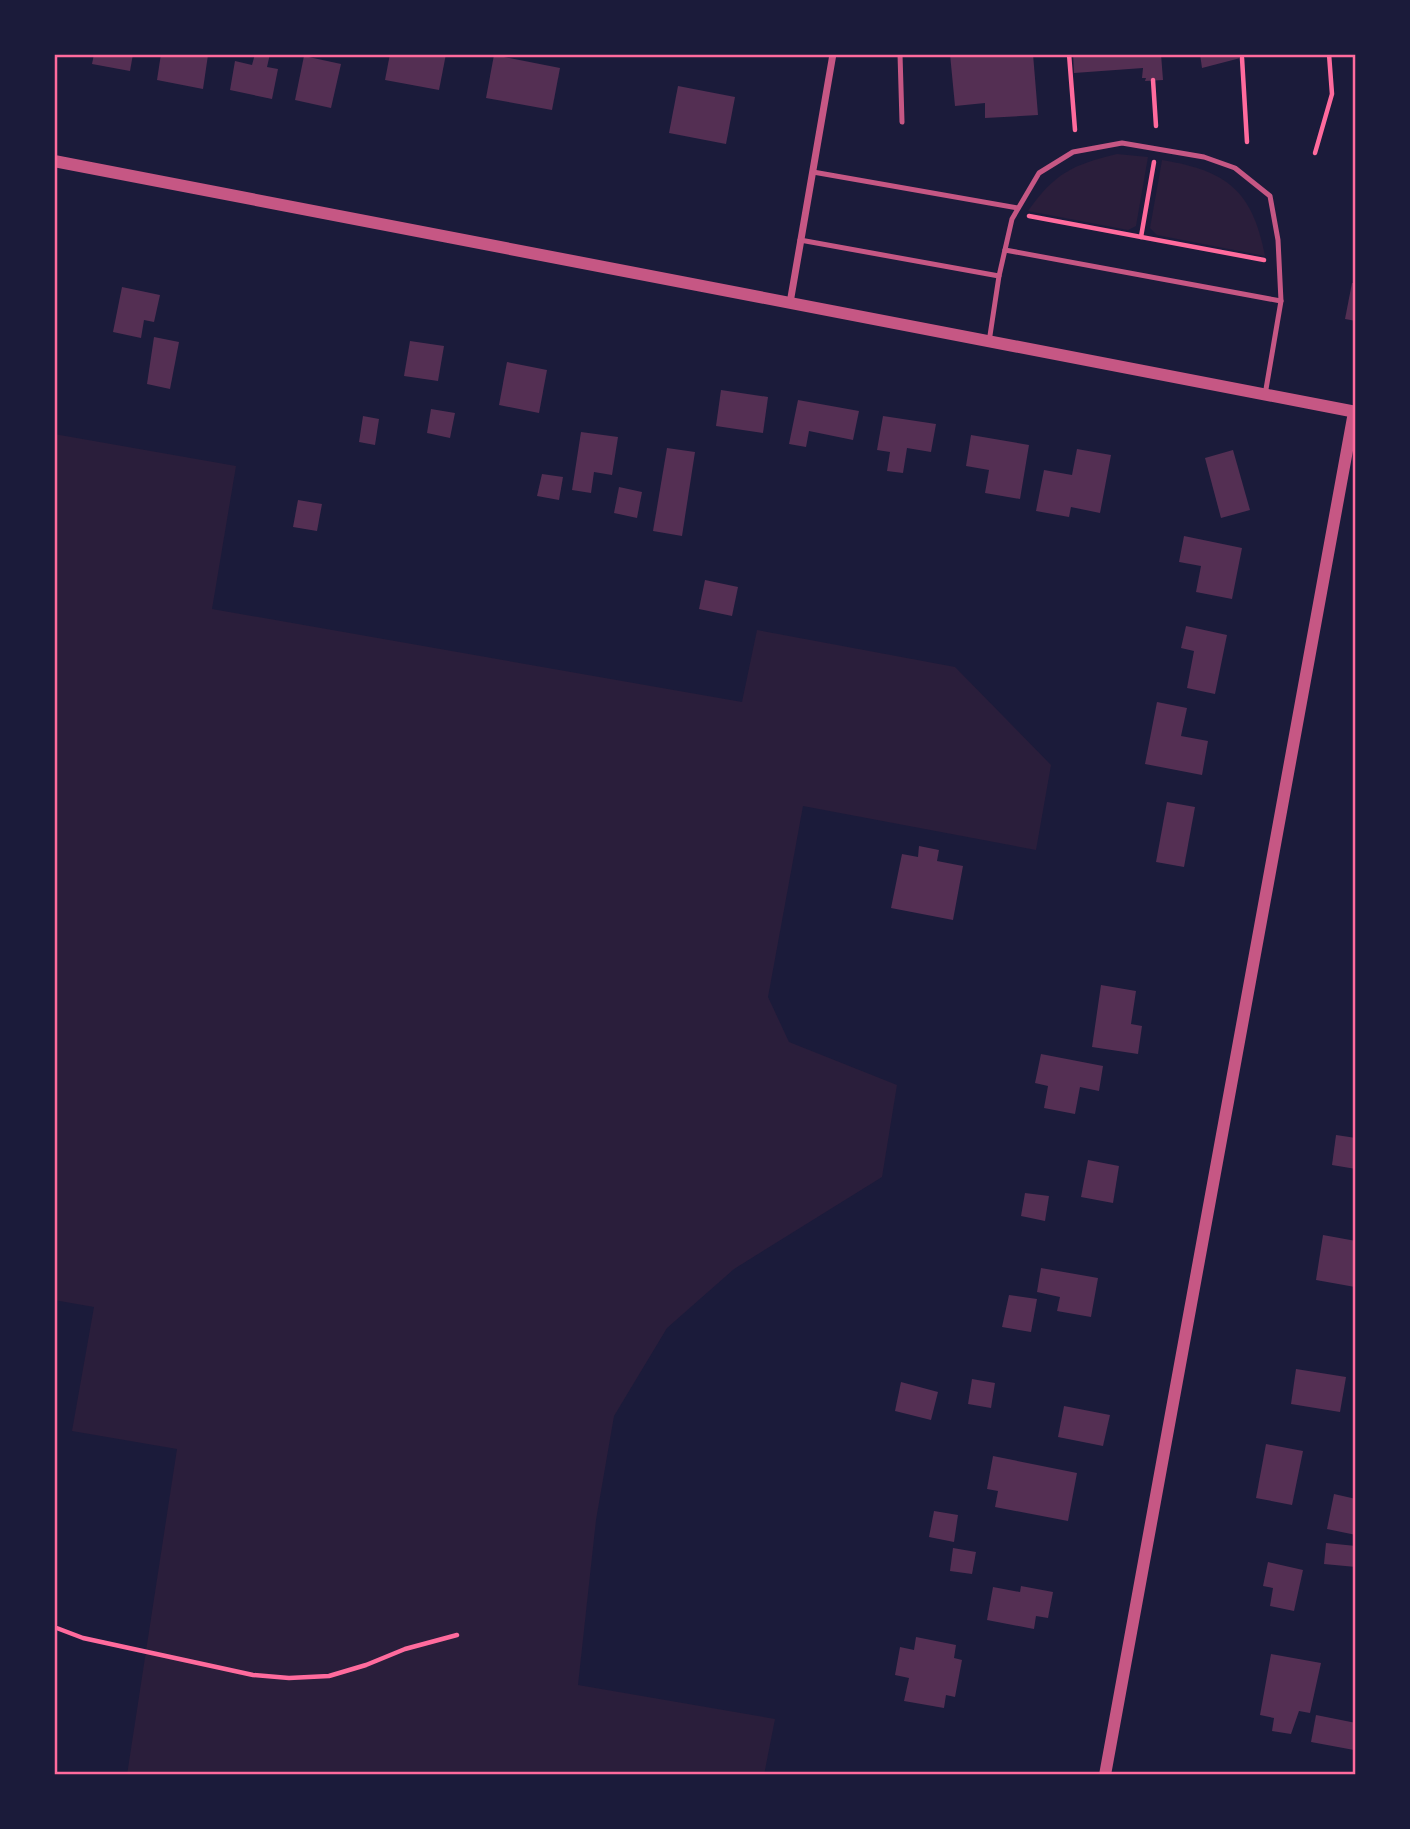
<svg xmlns="http://www.w3.org/2000/svg" width="1410" height="1829" font-family="'Golos Text',sans-serif">
<style>
.green{fill:#2a1e3b}
.building{fill:#542f53}
.lines{fill:none;stroke-linecap:round;stroke-linejoin:round}
.path{stroke:#ff6b9d;stroke-width:4.5}
.service{stroke:#c65784;stroke-width:5}
.minor{stroke:#c65784;stroke-width:7}
.tertiary{stroke:#c65784;stroke-width:12}
.neatline{fill:none;stroke:#ff6b9d;stroke-width:2.5}
</style>
<rect width="100%" height="100%" fill="#1b1b3a"/>
<g class="green">
<path d="M 1117,154 L 1148,157 L 1136,226 L 1128,230 L 1028,211 C 1055,173 1072,165 1117,154 Z"/>
<path d="M 1162,160 C 1227,171 1252,190 1265,256 L 1157,235 L 1150,228 Z"/>
<path d="M 54,434 L 236,466 L 212,609 L 742,702 L 757,630 L 955,667 L 1051,765 L 1036,850 L 803,806 L 768,997 L 789,1042 L 897,1085 L 882,1177 L 734,1269 L 667,1328 L 614,1416 L 596,1520 L 578,1685 L 775,1719 L 764,1775 L 127,1775 L 177,1449 L 72,1431 L 94,1307 L 54,1300 Z"/>
</g>
<g class="building">
<path d="M 94,54 L 133,54 L 130,71 L 92,64 Z"/>
<path d="M 161,54 L 208,55 L 203,89 L 157,80 Z"/>
<path d="M 255,54 L 270,54 L 267,67 L 278,69 L 272,99 L 230,90 L 235,61 L 252,65 Z"/>
<path d="M 390,54 L 446,54 L 439,90 L 385,80 Z"/>
<path d="M 950,54 L 1033,54 L 1038,115 L 985,118 L 985,103 L 955,106 Z"/>
<path d="M 1073,54 L 1161,54 L 1163,80 L 1145,81 L 1146,78 L 1142,78 L 1143,68 L 1074,73 Z"/>
<path d="M 1200,54 L 1252,54 L 1252,55 L 1202,68 Z"/>
<path d="M 494,55 L 560,68 L 552,110 L 486,98 Z"/>
<path d="M 304,56 L 341,64 L 331,108 L 295,100 Z"/>
<path d="M 678,86 L 735,97 L 726,144 L 669,133 Z"/>
<path d="M 1352,283 L 1356,283 L 1356,321 L 1345,319 Z"/>
<path d="M 122,287 L 160,295 L 154,322 L 144,320 L 141,338 L 113,332 Z"/>
<path d="M 154,337 L 179,342 L 170,389 L 147,384 Z"/>
<path d="M 410,341 L 444,346 L 438,381 L 404,376 Z"/>
<path d="M 507,362 L 547,370 L 539,413 L 499,405 Z"/>
<path d="M 721,390 L 768,397 L 763,433 L 716,426 Z"/>
<path d="M 798,400 L 859,411 L 853,440 L 809,431 L 806,447 L 789,444 Z"/>
<path d="M 431,409 L 455,413 L 450,438 L 427,433 Z"/>
<path d="M 363,416 L 379,419 L 375,445 L 359,442 Z"/>
<path d="M 883,416 L 936,424 L 931,452 L 907,448 L 903,473 L 887,471 L 890,452 L 877,450 Z"/>
<path d="M 581,432 L 618,437 L 612,475 L 594,472 L 591,493 L 572,490 Z"/>
<path d="M 971,435 L 1029,445 L 1020,499 L 985,493 L 989,470 L 966,466 Z"/>
<path d="M 667,448 L 695,452 L 682,536 L 653,531 Z"/>
<path d="M 1077,449 L 1111,455 L 1100,513 L 1071,507 L 1069,517 L 1036,511 L 1044,470 L 1072,475 Z"/>
<path d="M 1233,450 L 1250,510 L 1221,518 L 1205,458 Z"/>
<path d="M 542,474 L 563,477 L 559,500 L 537,496 Z"/>
<path d="M 619,487 L 642,492 L 637,518 L 614,513 Z"/>
<path d="M 298,500 L 322,504 L 317,531 L 293,527 Z"/>
<path d="M 1184,536 L 1242,548 L 1232,599 L 1196,592 L 1201,566 L 1179,562 Z"/>
<path d="M 705,580 L 738,587 L 732,616 L 699,609 Z"/>
<path d="M 1186,626 L 1227,635 L 1215,694 L 1187,688 L 1194,651 L 1181,648 Z"/>
<path d="M 1157,702 L 1187,708 L 1181,736 L 1208,741 L 1202,775 L 1145,764 Z"/>
<path d="M 1167,802 L 1195,807 L 1184,867 L 1156,862 Z"/>
<path d="M 919,846 L 939,850 L 937,861 L 963,866 L 953,920 L 891,908 L 902,854 L 918,857 Z"/>
<path d="M 1101,985 L 1136,991 L 1131,1024 L 1142,1026 L 1138,1054 L 1092,1047 Z"/>
<path d="M 1041,1054 L 1103,1066 L 1099,1091 L 1080,1087 L 1075,1114 L 1044,1108 L 1048,1086 L 1035,1083 Z"/>
<path d="M 1336,1135 L 1356,1138 L 1356,1169 L 1332,1165 Z"/>
<path d="M 1088,1160 L 1119,1166 L 1113,1203 L 1081,1197 Z"/>
<path d="M 1025,1193 L 1049,1196 L 1045,1221 L 1021,1216 Z"/>
<path d="M 1323,1235 L 1356,1241 L 1355,1287 L 1316,1280 Z"/>
<path d="M 1041,1268 L 1098,1278 L 1091,1317 L 1057,1311 L 1060,1297 L 1037,1292 Z"/>
<path d="M 1009,1295 L 1037,1299 L 1031,1332 L 1002,1327 Z"/>
<path d="M 1296,1369 L 1346,1377 L 1340,1412 L 1291,1404 Z"/>
<path d="M 972,1379 L 995,1383 L 991,1408 L 968,1404 Z"/>
<path d="M 901,1382 L 938,1392 L 931,1420 L 895,1411 Z"/>
<path d="M 1064,1406 L 1110,1415 L 1103,1446 L 1058,1437 Z"/>
<path d="M 1266,1444 L 1303,1451 L 1292,1505 L 1256,1498 Z"/>
<path d="M 993,1456 L 1077,1473 L 1068,1521 L 995,1507 L 998,1491 L 987,1489 Z"/>
<path d="M 1334,1494 L 1356,1499 L 1356,1535 L 1327,1529 Z"/>
<path d="M 934,1511 L 958,1515 L 954,1542 L 929,1537 Z"/>
<path d="M 1326,1543 L 1356,1546 L 1356,1567 L 1324,1564 Z"/>
<path d="M 953,1548 L 976,1552 L 972,1574 L 950,1571 Z"/>
<path d="M 1268,1562 L 1303,1570 L 1294,1611 L 1270,1606 L 1273,1588 L 1263,1586 Z"/>
<path d="M 1021,1586 L 1053,1592 L 1048,1618 L 1036,1616 L 1034,1629 L 987,1620 L 993,1587 L 1020,1592 Z"/>
<path d="M 916,1637 L 956,1645 L 954,1658 L 962,1660 L 955,1697 L 946,1695 L 944,1708 L 904,1701 L 909,1678 L 895,1675 L 900,1647 L 914,1650 Z"/>
<path d="M 1271,1654 L 1321,1663 L 1310,1713 L 1299,1711 L 1291,1734 L 1272,1731 L 1274,1718 L 1260,1715 Z"/>
<path d="M 1316,1715 L 1356,1723 L 1354,1750 L 1311,1742 Z"/>
</g>
<g class="lines">
<g class="path">
<path d="M 1069,54 L 1075,130"/>
<path d="M 1242,58 L 1247,142"/>
<path d="M 1153,80 L 1156,126"/>
<path d="M 1315,153 L 1332,94 L 1329,54"/>
<path d="M 1029,216 L 1264,260"/>
<path d="M 1141,237 L 1154,162"/>
<path d="M 54,1627 L 83,1638 L 253,1675 L 289,1678 L 329,1676 L 366,1665 L 405,1649 L 457,1635"/>
</g>
<g class="service">
<path d="M 900,54 L 902,122"/>
<path d="M 813,172 L 1018,208"/>
<path d="M 800,240 L 999,276"/>
<path d="M 1005,250 L 1281,301"/>
<path d="M 989,342 L 999,276 L 1012,219 L 1039,173 L 1073,152 L 1122,143 L 1204,157 L 1235,168 L 1270,196 L 1278,240 L 1281,301 L 1265,395"/>
</g>
<path class="minor" d="M 790,303 L 833,54"/>
<g class="tertiary">
<path d="M 54,161 L 1356,412"/>
<path d="M 1105,1775 L 1354,412"/>
</g>
</g>
<rect width="1410" height="1829" fill="none" stroke="#1b1b3a" stroke-width="112"/>
<rect x="56" y="56" width="1298" height="1717" class="neatline"/>
</svg>
